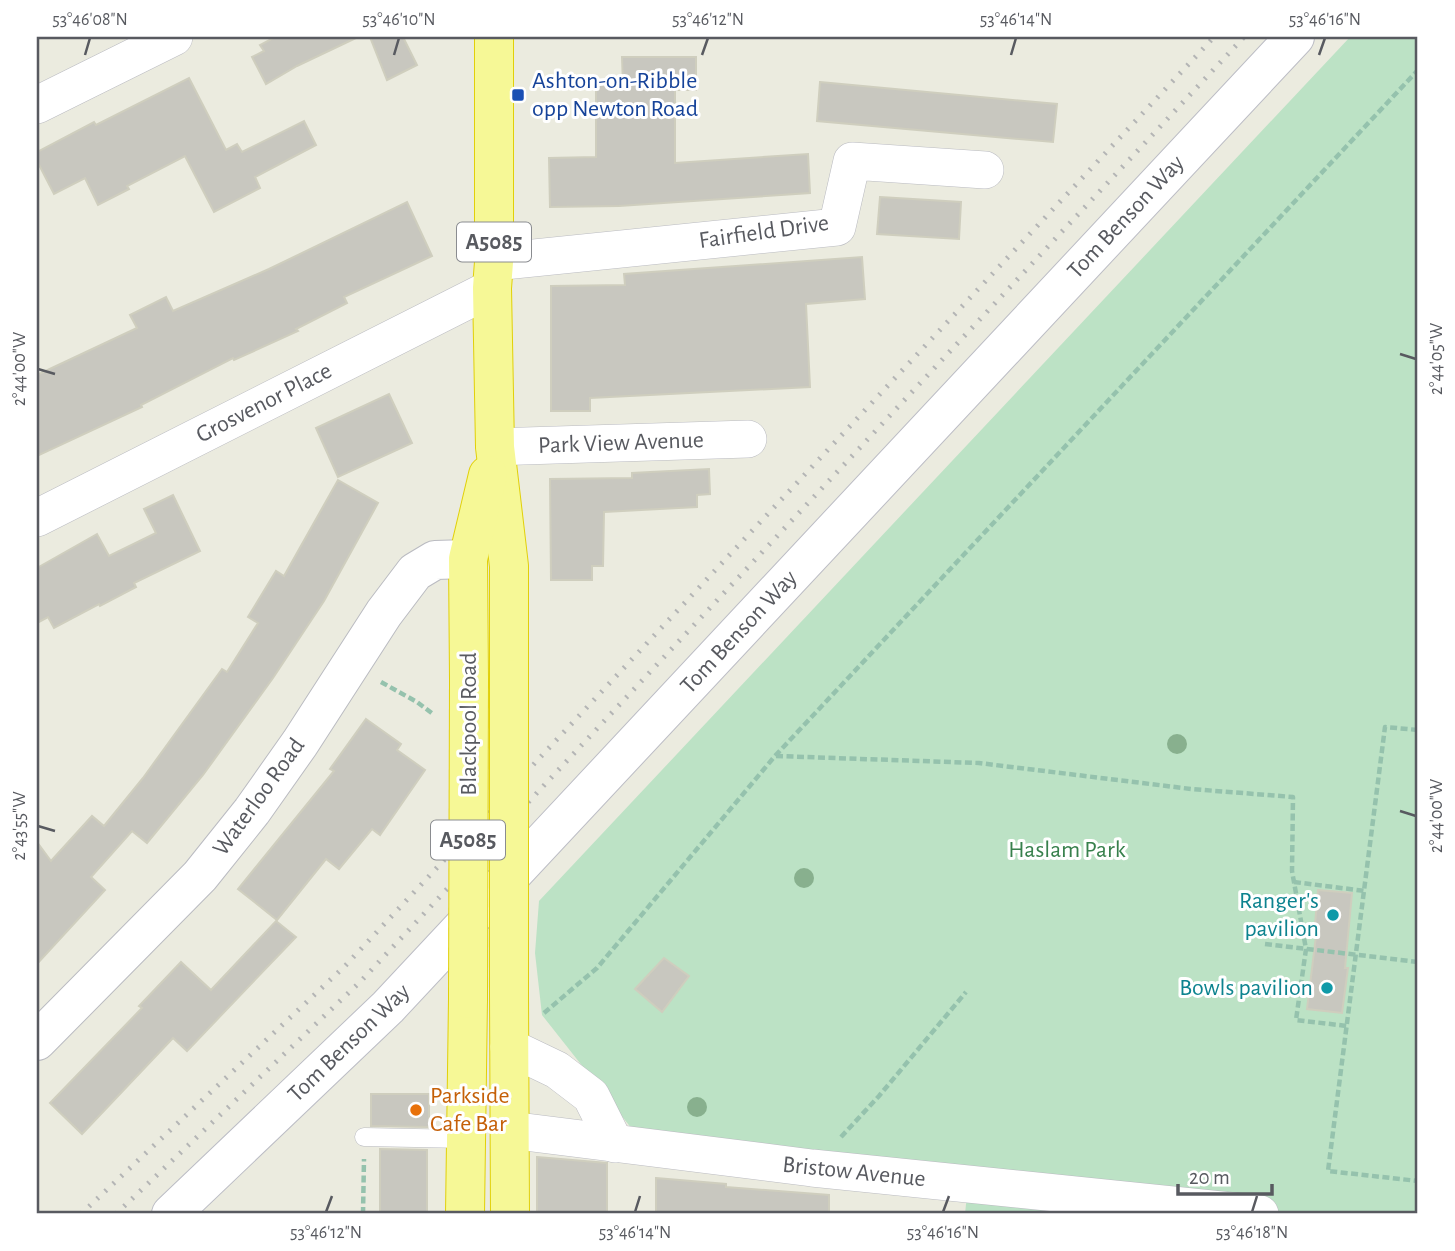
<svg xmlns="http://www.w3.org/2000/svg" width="1455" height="1251" font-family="'Alegreya Sans',sans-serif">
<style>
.green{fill:#bce2c5}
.building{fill:#c8c7bf;stroke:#cfcebe;stroke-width:2}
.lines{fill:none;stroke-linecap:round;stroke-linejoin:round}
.service-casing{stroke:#babbc1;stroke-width:19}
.minor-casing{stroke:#babbc1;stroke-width:38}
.tertiary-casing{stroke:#babbc1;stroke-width:40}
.secondary-casing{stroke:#bcbdc5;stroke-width:40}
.trunk-casing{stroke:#e1d009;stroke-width:40}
.path{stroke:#95c2ad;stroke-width:4.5;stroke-dasharray:7 3.5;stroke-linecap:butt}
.service{stroke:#fff;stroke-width:18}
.minor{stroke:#fff;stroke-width:37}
.tertiary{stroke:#fff;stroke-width:38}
.secondary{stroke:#fff;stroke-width:38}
.trunk{stroke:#f6f896;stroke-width:38}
.rail{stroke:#b4b5b5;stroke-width:5;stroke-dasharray:2 9;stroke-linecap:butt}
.trunk-bridge-casing{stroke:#e1d009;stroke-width:40;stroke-linecap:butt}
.trunk-bridge{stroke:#f6f896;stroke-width:38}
.tree{fill:#88b08e}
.ticks{fill:none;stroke:#585a60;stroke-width:2.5}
.transit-dot{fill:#1a4fb4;stroke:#fff;stroke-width:2.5}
.culture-dot{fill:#0f9aa8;stroke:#fff;stroke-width:2.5}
.food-dot{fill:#e8710a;stroke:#fff;stroke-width:2.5}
.labels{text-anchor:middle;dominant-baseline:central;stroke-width:6;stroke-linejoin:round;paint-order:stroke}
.shield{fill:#fff;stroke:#8a8c90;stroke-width:2}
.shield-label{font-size:23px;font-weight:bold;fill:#585a60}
.transit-label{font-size:24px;fill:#164399;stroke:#fff;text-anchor:start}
.street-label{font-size:24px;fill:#585a60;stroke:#fff}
.park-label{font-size:24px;fill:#37804c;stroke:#fff}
.culture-label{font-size:24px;fill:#0d838f;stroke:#fff;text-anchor:end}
.food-label{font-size:24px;fill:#c56008;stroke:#fff;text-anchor:start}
.neatline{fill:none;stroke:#585a60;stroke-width:2.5}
.ticks-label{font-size:18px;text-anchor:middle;fill:#585a60}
</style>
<rect width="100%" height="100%" fill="#ebebdf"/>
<path class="green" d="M 1350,37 L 1418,37 L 1418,1214 L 965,1214 L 968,1185 L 647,1148 L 542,1015 L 535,953 L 539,901 Z"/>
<g class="building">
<path d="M 275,37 L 358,37 L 297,66 L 266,84 L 252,57 L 264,51 L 260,45 Z"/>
<path d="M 370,37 L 403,37 L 417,65 L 387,80 Z"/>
<path d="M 622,57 L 696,57 L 696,90 L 675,90 L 675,163 L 808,154 L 810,193 L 619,206 L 550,207 L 549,158 L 596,157 L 596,85 L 623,85 Z"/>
<path d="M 189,78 L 226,150 L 237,144 L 242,152 L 304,121 L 316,145 L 255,177 L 260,188 L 214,212 L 185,156 L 127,186 L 129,189 L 98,205 L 85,178 L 54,194 L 37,161 L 37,152 L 94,122 L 96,125 Z"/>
<path d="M 820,82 L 1057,104 L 1053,142 L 817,121 Z"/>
<path d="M 880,197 L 961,202 L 959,239 L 877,234 Z"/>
<path d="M 407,202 L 432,256 L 344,297 L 347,303 L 296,329 L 298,331 L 234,360 L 233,358 L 141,405 L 142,407 L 37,456 L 37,375 L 137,328 L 130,315 L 166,297 L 173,311 L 269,269 Z"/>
<path d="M 862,257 L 865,299 L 806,304 L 810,387 L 590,398 L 590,411 L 551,411 L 551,286 L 625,285 L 624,274 Z"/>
<path d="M 389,394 L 412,443 L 338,477 L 316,428 Z"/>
<path d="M 709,469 L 710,494 L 697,495 L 697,507 L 604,512 L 603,566 L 592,566 L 592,580 L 551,580 L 550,479 L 632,478 L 632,473 Z"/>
<path d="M 338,480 L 378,503 L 324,601 L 273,678 L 203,775 L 147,843 L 132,831 L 91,877 L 105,890 L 37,964 L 37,842 L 51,861 L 92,816 L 104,826 L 143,778 L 222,669 L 227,672 L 258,623 L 248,617 L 276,571 L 284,576 Z"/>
<path d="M 173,495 L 200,551 L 134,583 L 136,587 L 100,606 L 99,604 L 54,628 L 48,617 L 37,623 L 37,568 L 97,534 L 109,556 L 156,533 L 144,509 Z"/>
<path d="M 366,719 L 401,744 L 397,750 L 425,770 L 380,835 L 372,829 L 339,869 L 326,859 L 277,920 L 238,889 L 334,771 L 330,769 Z"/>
<path d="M 1318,890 L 1352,893 L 1345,968 L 1348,968 L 1342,1013 L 1307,1009 L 1316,936 L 1314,936 Z"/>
<path d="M 276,921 L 296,937 L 187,1051 L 173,1038 L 82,1134 L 50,1103 L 142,1008 L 139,1006 L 181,962 L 211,990 Z"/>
<path d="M 664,958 L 689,976 L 662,1012 L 635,989 Z"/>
<path d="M 371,1094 L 429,1094 L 429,1127 L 371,1126 Z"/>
<path d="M 380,1149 L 427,1150 L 427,1214 L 380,1214 Z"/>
<path d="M 537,1157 L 607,1163 L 607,1214 L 537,1214 Z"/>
<path d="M 656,1178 L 726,1184 L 726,1187 L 829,1195 L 829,1214 L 656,1214 Z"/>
</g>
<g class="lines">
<g class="service-casing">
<path id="service" d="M 364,1137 L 466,1139"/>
</g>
<g class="minor-casing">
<g id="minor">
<path d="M 37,105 L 174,37"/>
<path d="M 494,262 L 837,227 L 852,161 L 985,170"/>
<path d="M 495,447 L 748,439"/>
<path d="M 37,518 L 492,288"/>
<path d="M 509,1047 L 557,1070 L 591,1096 L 615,1144"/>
<path d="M 510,1130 L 812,1168 L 1260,1214"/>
</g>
</g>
<g class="tertiary-casing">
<path id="tertiary" d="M 37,1041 L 200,876 L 252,811 L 300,743 L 384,613 L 415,572 L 435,560 L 468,559"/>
</g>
<g class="secondary-casing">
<path id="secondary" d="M 171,1214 L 388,1007 L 1295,37"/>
</g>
<g class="trunk-casing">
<g id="trunk">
<path d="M 494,37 L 494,262 L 492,288 L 495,447 L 509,566 L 509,679"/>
<path d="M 469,680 L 468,559 L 488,475"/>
<path d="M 509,994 L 510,1214"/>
<path d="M 465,1214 L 468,999"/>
</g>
</g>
<g class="path">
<path d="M 381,682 L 417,702 L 433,714"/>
<path d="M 1418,730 L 1385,727 L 1328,1171 L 1418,1181"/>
<path d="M 776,756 L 979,763 L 1191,789 L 1293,797 L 1292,871 L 1306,949 L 1296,1020 L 1347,1026"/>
<path d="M 1294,882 L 1365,891"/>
<path d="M 1265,944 L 1418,962"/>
<path d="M 544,1013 L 597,968 L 775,756 L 1418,70"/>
<path d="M 841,1137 L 879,1096 L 966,992"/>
<path d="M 363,1214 L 364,1159"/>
</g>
<use href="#service" class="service"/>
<use href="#minor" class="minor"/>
<use href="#tertiary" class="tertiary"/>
<use href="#secondary" class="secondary"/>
<use href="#trunk" class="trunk"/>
<g class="rail">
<path d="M 81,1214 L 345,966 L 1214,37"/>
<path d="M 116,1214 L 361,981 L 1244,37"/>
</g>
<g class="trunk-bridge-casing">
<g id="trunk-bridge">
<path d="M 509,994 L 509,679"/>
<path d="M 468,999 L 469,680"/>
</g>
</g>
<use href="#trunk-bridge" class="trunk-bridge"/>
</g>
<g class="tree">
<circle cx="1177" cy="744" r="10"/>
<circle cx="804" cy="878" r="10"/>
<circle cx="697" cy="1107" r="10"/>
</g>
<path class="ticks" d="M 85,55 L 90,38M 394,55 L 399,38M 702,55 L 708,38M 1011,55 L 1016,38M 1319,55 L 1325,38M 1400,354 L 1416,359M 38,369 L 55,374M 1400,811 L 1416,816M 38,826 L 55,831M 326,1212 L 332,1196M 635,1212 L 640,1196M 943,1212 L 949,1196M 1252,1212 L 1257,1196"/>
<rect class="transit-dot" x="511" y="88" width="14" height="14" rx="3.5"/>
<g class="culture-dot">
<circle cx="1333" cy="915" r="7"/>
<circle cx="1327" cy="988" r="7"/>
</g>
<circle class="food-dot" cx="416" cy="1110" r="7"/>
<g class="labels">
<g class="shield">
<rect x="457" y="222.5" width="74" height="39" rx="5"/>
<rect x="431" y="820.5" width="74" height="39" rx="5"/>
</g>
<g class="shield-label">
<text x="494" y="242">A5085</text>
<text x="468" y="840">A5085</text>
</g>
<g class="transit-label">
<text x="532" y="81">Ashton-on-Ribble<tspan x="532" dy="28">opp Newton Road</tspan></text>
</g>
<g class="street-label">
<text transform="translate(1126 217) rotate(-47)">Tom Benson Way</text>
<text transform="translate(764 232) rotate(-8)">Fairfield Drive</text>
<text transform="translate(264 403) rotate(-27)">Grosvenor Place</text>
<text transform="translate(621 443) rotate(-2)">Park View Avenue</text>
<text transform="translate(739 632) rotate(-47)">Tom Benson Way</text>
<text transform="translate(469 724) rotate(-90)">Blackpool Road</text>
<text transform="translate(259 797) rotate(-54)">Waterloo Road</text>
<text transform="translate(349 1043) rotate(-44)">Tom Benson Way</text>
<text transform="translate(854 1172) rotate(6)">Bristow Avenue</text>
</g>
<g class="park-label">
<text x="1067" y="850">Haslam Park</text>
</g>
<g class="culture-label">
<text x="1319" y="901">Ranger's<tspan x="1319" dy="28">pavilion</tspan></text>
<text x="1313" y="988">Bowls pavilion</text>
</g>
<g class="food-label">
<text x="430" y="1096">Parkside<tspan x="430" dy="28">Cafe Bar</tspan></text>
</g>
</g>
<rect width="1455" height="1251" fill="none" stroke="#ffffff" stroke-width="77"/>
<path d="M1178 1184v10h94v-10" fill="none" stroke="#585a60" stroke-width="3.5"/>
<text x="1189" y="1184" font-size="21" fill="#585a60" stroke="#ffffff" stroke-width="5" paint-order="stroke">20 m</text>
<rect x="38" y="38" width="1378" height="1174" class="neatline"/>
<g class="ticks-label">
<text x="90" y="25">53°46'08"N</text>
<text x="399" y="25">53°46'10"N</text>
<text x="708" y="25">53°46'12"N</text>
<text x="1016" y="25">53°46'14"N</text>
<text x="1325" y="25">53°46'16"N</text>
<text transform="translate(1436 359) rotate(-90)" y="6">2°44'05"W</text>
<text transform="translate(19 369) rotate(-90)" y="6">2°44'00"W</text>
<text transform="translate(1436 816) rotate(-90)" y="6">2°44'00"W</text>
<text transform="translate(19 826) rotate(-90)" y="6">2°43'55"W</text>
<text x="326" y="1238">53°46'12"N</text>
<text x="635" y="1238">53°46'14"N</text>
<text x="943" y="1238">53°46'16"N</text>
<text x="1252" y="1238">53°46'18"N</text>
</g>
</svg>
